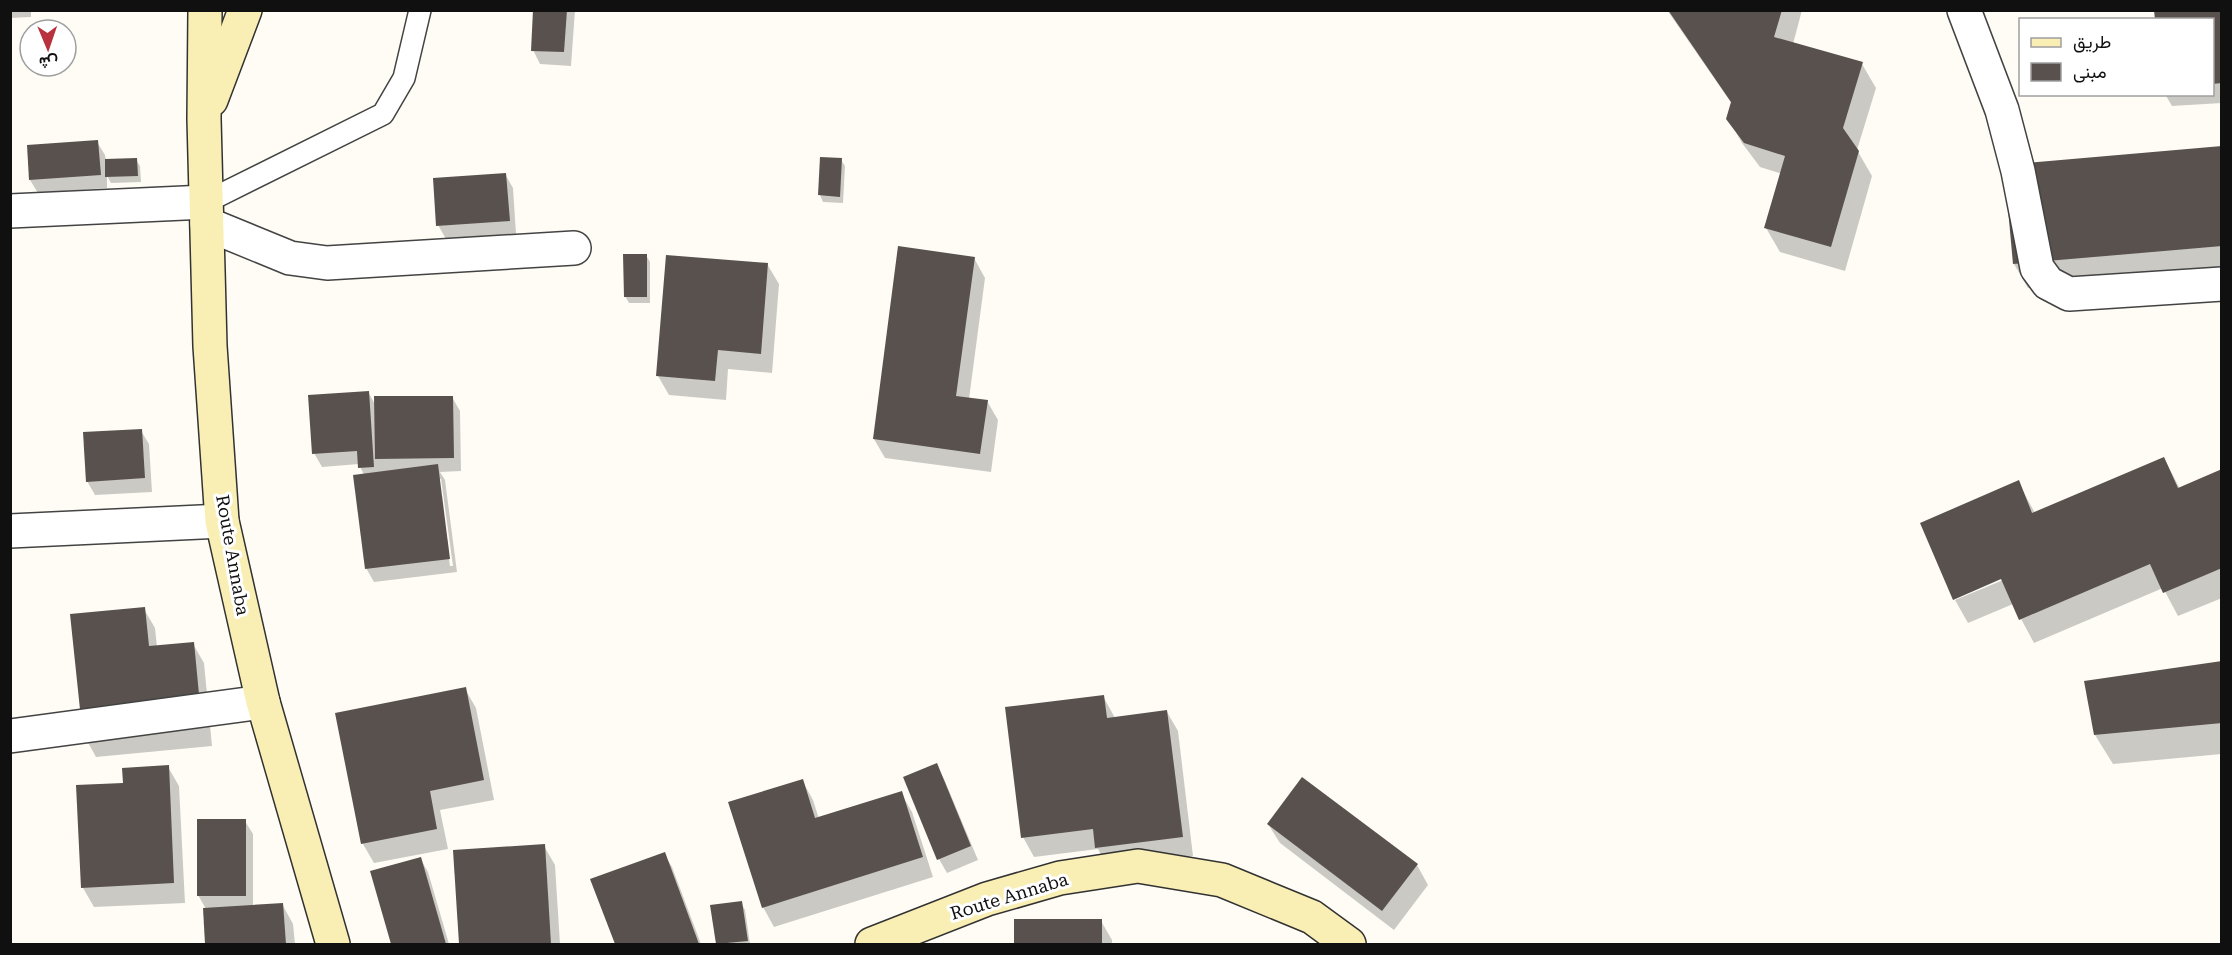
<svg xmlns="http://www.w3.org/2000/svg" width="2232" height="955" font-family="'Roboto Serif',Vazirmatn,serif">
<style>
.shadow{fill:#0003;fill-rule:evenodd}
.building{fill:#58514d}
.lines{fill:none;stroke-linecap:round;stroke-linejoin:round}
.lane-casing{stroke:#434343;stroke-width:24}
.street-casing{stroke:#434343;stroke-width:36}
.secondary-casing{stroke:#323232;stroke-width:36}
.lane{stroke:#fff;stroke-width:21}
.street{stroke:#fff;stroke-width:33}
.secondary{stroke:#f9efb4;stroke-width:33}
.labels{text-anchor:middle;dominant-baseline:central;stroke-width:6;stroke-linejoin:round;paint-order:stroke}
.street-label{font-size:18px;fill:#101010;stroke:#fff}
</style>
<rect width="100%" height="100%" fill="#fefcf4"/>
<g class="shadow">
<path d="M 10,10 L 31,10 L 31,17 L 10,18 Z"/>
<path d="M 535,10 L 575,10 L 571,66 L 540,64 L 533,50 Z"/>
<path d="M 1667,10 L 1802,10 L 1793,44 L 1862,64 L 1876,88 L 1857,150 L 1872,176 L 1845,271 L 1780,252 L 1766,228 L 1782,174 L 1760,167 L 1742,143 L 1728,118 L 1732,104 Z"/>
<path d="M 2222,10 L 2222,103 L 2172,106 L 2165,94 L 2212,94 L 2212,20 Z"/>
<path d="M 97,142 L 105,155 L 106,161 L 136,160 L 140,166 L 141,182 L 111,183 L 107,176 L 107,188 L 38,193 L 30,180 Z"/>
<path d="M 2222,148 L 2222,271 L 2028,288 L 2014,264 Z"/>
<path d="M 841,160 L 845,166 L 843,203 L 823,202 L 820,195 Z"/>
<path d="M 505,174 L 513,188 L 516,234 L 446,239 L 438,225 Z"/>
<path d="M 646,255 L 650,262 L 650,303 L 629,303 L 625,296 Z"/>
<path d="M 974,258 L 985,278 L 969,399 L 987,401 L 998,420 L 991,472 L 885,458 L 874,439 Z"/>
<path d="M 767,264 L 779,284 L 772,373 L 728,369 L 726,400 L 669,395 L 658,376 Z"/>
<path d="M 368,392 L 376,406 L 452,397 L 460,411 L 461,471 L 440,472 L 445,480 L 457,572 L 374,582 L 366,568 L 364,475 L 359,464 L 322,467 L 314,453 ZM 438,479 L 441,479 L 453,566 L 450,566 Z"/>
<path d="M 141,431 L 149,444 L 152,492 L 95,495 L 87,481 Z"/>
<path d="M 2164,458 L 2180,489 L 2222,471 L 2222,598 L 2178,616 L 2163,588 L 2034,643 L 2013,604 L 1968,623 L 1955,600 L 2008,578 L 2007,575 L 1954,597 L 1954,600 L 1922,524 L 2018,482 L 2035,513 Z"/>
<path d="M 144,609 L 155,628 L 157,647 L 193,644 L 204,663 L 212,746 L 96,757 L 85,737 Z"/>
<path d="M 2222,662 L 2222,754 L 2113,764 L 2095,735 Z"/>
<path d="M 465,689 L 476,708 L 494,800 L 440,810 L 448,849 L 374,863 L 363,844 L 337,714 Z"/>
<path d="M 1103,696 L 1115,718 L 1167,712 L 1178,731 L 1193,856 L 1108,867 L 1098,849 L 1034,857 L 1023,837 Z"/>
<path d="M 936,765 L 944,779 L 978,860 L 947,873 L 939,859 Z"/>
<path d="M 168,767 L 179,786 L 185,903 L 94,907 L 83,888 L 124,784 Z"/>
<path d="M 802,780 L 813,800 L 819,819 L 901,793 L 912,812 L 933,877 L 774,927 L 763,907 Z"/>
<path d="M 245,821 L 253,834 L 253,906 L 282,904 L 293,924 L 295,944 L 207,944 L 205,909 L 206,909 L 198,895 Z"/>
<path d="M 1268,824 L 1417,865 L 1428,885 L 1394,930 L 1280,843 Z"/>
<path d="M 544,846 L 555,865 L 560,944 L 460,944 L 454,851 Z"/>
<path d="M 664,854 L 672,867 L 701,944 L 616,944 L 592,880 Z"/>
<path d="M 420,858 L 428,872 L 449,944 L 392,944 L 372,872 Z"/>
<path d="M 741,903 L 745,910 L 750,944 L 717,944 L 711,907 Z"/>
<path d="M 1016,920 L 1101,921 L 1112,940 L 1112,944 L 1016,944 Z"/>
</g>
<g class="building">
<path d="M 533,10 L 567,10 L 564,52 L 531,51 Z"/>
<path d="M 1668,10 L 1782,10 L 1774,37 L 1863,62 L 1843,128 L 1859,151 L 1831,247 L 1764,228 L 1785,156 L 1744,143 L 1726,119 L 1731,102 Z"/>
<path d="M 2154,10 L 2222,10 L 2222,83 L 2212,84 L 2212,20 L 2155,20 Z"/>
<path d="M 98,140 L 101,175 L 29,180 L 27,145 Z"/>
<path d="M 2222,146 L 2222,246 L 2013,264 L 2004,165 Z"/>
<path d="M 820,157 L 842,158 L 840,197 L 818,195 Z"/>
<path d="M 137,158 L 138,176 L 105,177 L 105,159 Z"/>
<path d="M 506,173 L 510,221 L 436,226 L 433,178 Z"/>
<path d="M 898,246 L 975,257 L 956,396 L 988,400 L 980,454 L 873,439 Z"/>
<path d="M 623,254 L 647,254 L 647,297 L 624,297 Z"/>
<path d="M 666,255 L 768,263 L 761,354 L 718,350 L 715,381 L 656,376 Z"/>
<path d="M 369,391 L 374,467 L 358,468 L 357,451 L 312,454 L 308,395 Z"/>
<path d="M 374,396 L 453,396 L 454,458 L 375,459 Z"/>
<path d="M 142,429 L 145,478 L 86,482 L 83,432 Z"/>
<path d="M 2164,457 L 2178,488 L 2222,469 L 2222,568 L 2163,593 L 2150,564 L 2019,620 L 2001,579 L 1953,600 L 1920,523 L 2019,480 L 2032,513 Z"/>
<path d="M 438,464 L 450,559 L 365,569 L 353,475 Z"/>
<path d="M 145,607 L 149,646 L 194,642 L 202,726 L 83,738 L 70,614 Z"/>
<path d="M 2222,661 L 2222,723 L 2094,735 L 2084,681 Z"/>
<path d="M 466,687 L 484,780 L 430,791 L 437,829 L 361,844 L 335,713 Z"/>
<path d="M 1104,695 L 1107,718 L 1167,710 L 1183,837 L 1095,848 L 1093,829 L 1021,838 L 1005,707 Z"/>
<path d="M 937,763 L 971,846 L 937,860 L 903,777 Z"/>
<path d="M 169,765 L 174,883 L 81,888 L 76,785 L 123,783 L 122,768 Z"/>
<path d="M 1302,777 L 1418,864 L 1382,911 L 1267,824 Z"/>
<path d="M 803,779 L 815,818 L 902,791 L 923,857 L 762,908 L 728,802 Z"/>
<rect x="197" y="819" width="49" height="77"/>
<path d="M 545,844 L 551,944 L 459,944 L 453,850 Z"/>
<path d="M 665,852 L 699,944 L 615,944 L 590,879 Z"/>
<path d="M 421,857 L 446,944 L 391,944 L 370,871 Z"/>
<path d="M 742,901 L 748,941 L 716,944 L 710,905 Z"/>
<path d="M 283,903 L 286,944 L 205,944 L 203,908 Z"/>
<rect x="1014" y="919" width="88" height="25"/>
</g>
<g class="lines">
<g class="lane-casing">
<path id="lane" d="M 206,202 L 383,114 L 404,78 L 420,10"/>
</g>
<g class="street-casing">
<g id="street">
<path d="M 1964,10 L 2002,110 L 2018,171 L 2037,268 L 2048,283 L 2069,294 L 2222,284"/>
<path d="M 10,211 L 206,202"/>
<path d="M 207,224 L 290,258 L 327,263 L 574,248"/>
<path d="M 10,531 L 222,521"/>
<path d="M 10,736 L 263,702"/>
</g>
</g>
<g class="secondary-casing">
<g id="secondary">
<path d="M 205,10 L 204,119 L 210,346 L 222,521 L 263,702 L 333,944"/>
<path d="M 211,100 L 245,10"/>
<path d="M 872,944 L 987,899 L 1060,878 L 1138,866 L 1222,880 L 1312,917 L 1349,944"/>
</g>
</g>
<use href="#lane" class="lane"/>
<use href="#street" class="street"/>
<use href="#secondary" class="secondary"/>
</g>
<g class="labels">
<g class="street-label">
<text transform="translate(233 555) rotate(80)">Route Annaba</text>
<text transform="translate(1009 896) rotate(-17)">Route Annaba</text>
</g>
</g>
<rect width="2232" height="955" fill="none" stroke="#101010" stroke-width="24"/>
<rect x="2019" y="18" width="195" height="78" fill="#ffffff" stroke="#9f9f9f" stroke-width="1.5"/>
<rect x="2031" y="38" width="30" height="9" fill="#f9efb4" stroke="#9f9f9f" stroke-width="1.5"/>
<text x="2073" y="48" font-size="18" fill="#101010">طريق</text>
<rect x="2031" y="63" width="30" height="18" fill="#58514d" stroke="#9f9f9f" stroke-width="1.5"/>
<text x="2073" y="78" font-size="18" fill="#101010">مبنى</text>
<g transform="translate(48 48) rotate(178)"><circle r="28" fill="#ffffff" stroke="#9f9f9f" stroke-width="1.5"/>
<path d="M0-4.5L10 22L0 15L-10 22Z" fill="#b8313c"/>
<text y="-9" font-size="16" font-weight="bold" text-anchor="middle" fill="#101010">ش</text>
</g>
</svg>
